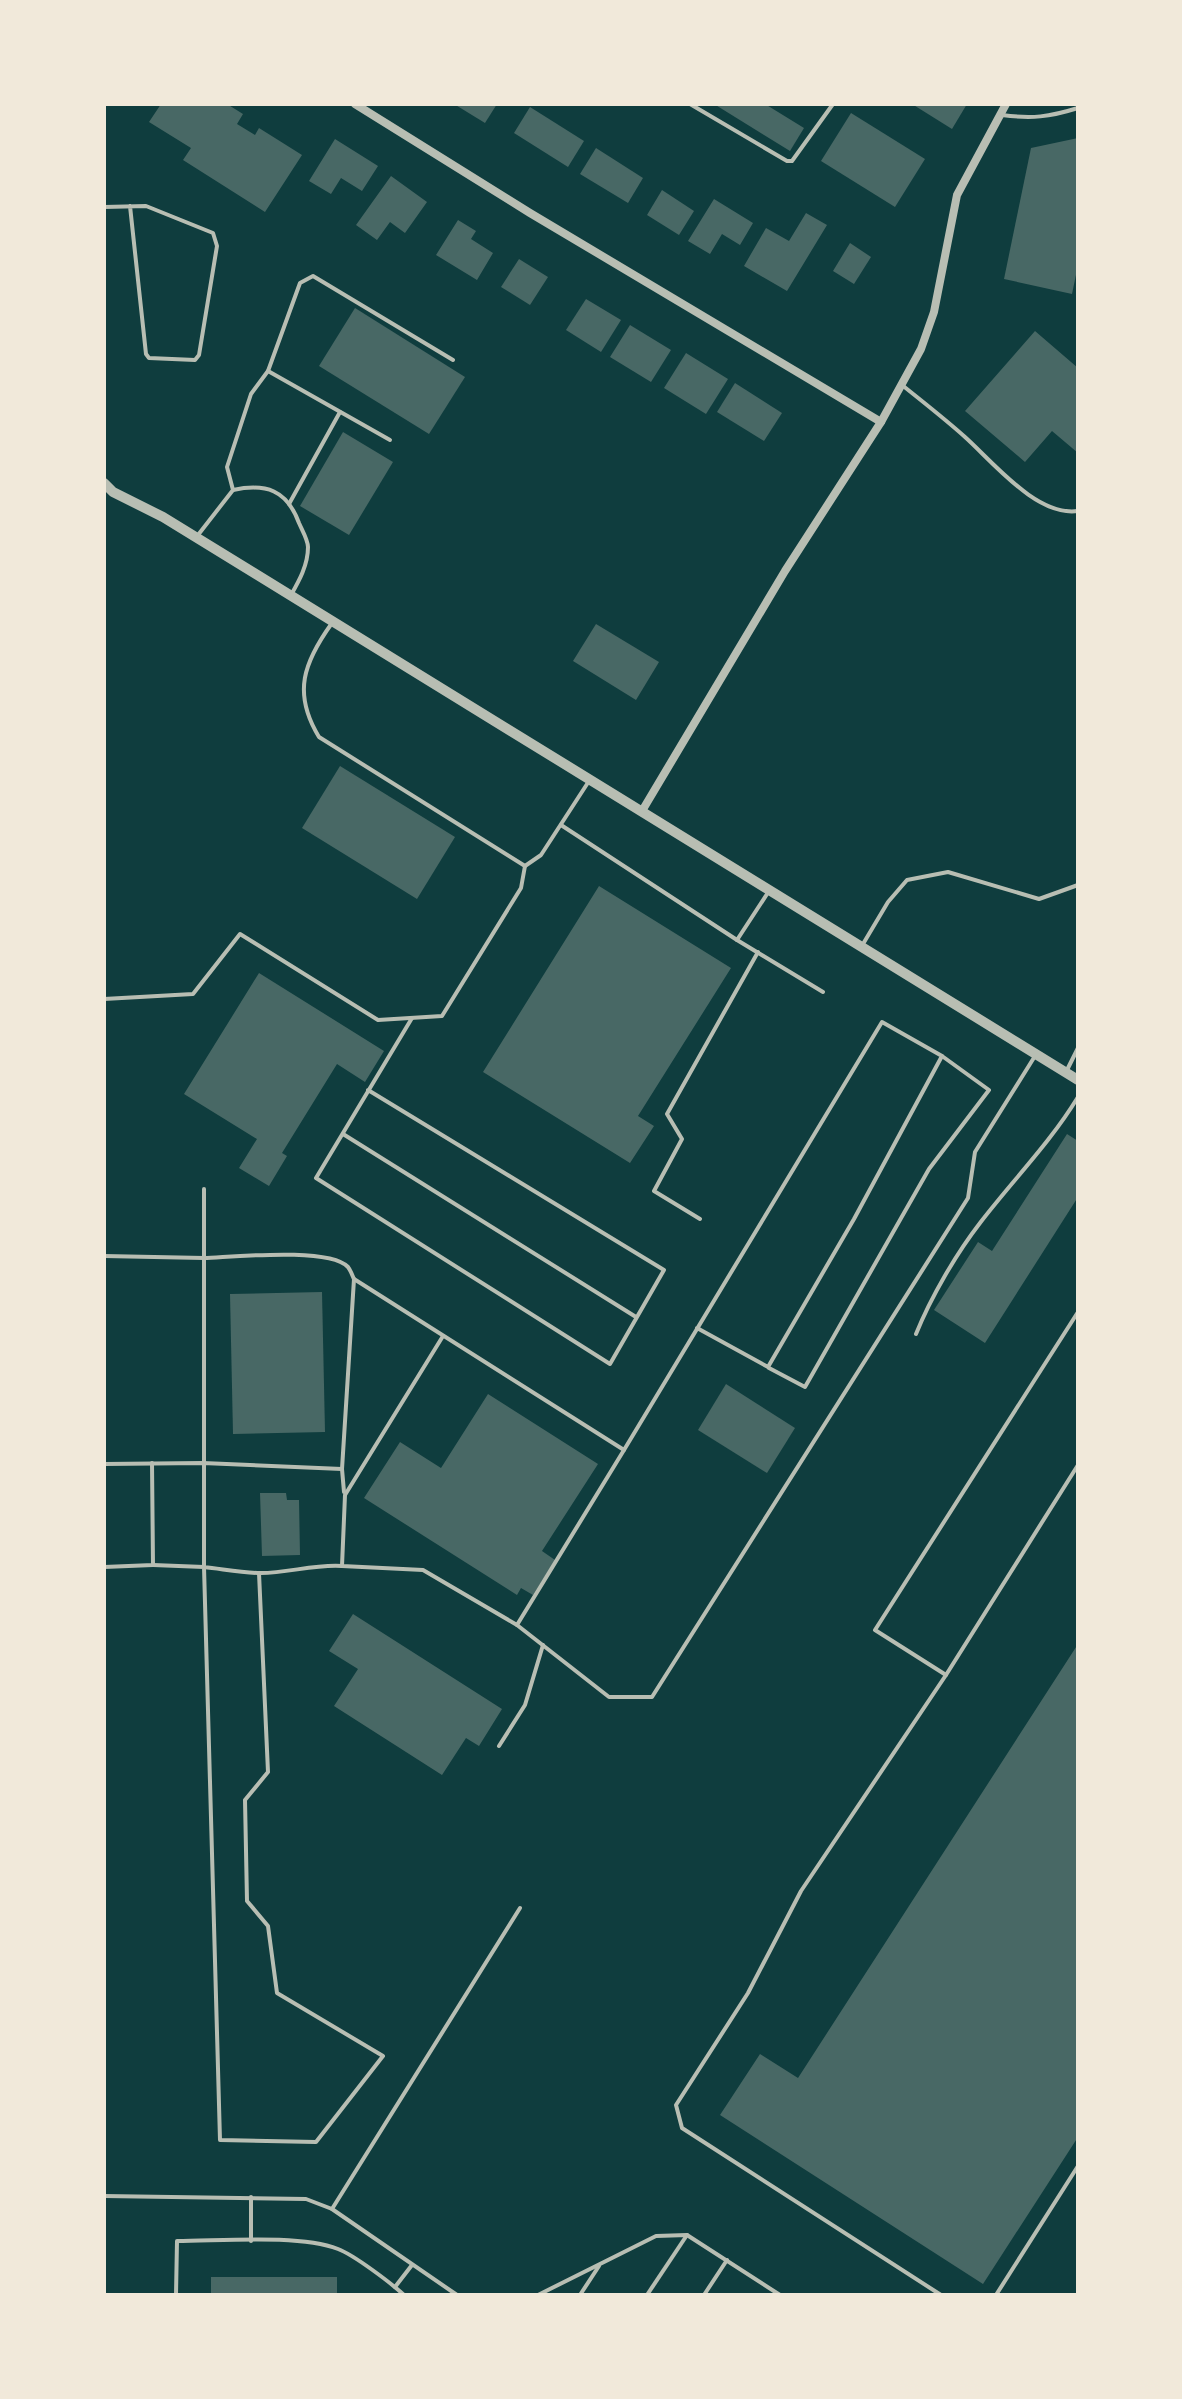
<svg xmlns="http://www.w3.org/2000/svg" width="1182" height="2399" font-family="Mulish,sans-serif">
<style>
.building{fill:#486865}
.lines{fill:none;stroke-linecap:round;stroke-linejoin:round}
.service{stroke:#b8beb3;stroke-width:4}
.minor{stroke:#b8beb3;stroke-width:8}
.tertiary{stroke:#b8beb3;stroke-width:10}
</style>
<rect width="100%" height="100%" fill="#0f3d3e"/>
<g class="building">
<path d="M 161,104 L 227,104 L 243,114 L 237,124 L 255,135 L 259,128 L 302,155 L 265,212 L 183,160 L 191,148 L 149,122 Z"/>
<path d="M 454,104 L 497,104 L 485,123 Z"/>
<path d="M 714,104 L 765,104 L 804,128 L 790,151 Z"/>
<path d="M 912,104 L 967,104 L 952,129 Z"/>
<path d="M 530,107 L 584,141 L 568,167 L 514,133 Z"/>
<path d="M 851,113 L 925,159 L 895,207 L 821,161 Z"/>
<path d="M 1078,138 L 1078,265 L 1072,294 L 1004,279 L 1031,148 Z"/>
<path d="M 335,139 L 378,166 L 362,191 L 341,178 L 331,194 L 309,181 Z"/>
<path d="M 596,148 L 643,178 L 628,203 L 580,174 Z"/>
<path d="M 391,176 L 427,202 L 405,233 L 390,222 L 377,240 L 356,225 Z"/>
<path d="M 662,190 L 694,211 L 679,235 L 647,215 Z"/>
<path d="M 714,199 L 753,223 L 740,245 L 722,234 L 710,254 L 688,241 Z"/>
<path d="M 806,213 L 827,225 L 787,291 L 744,266 L 766,228 L 789,241 Z"/>
<path d="M 458,220 L 476,231 L 471,239 L 493,253 L 477,280 L 436,255 Z"/>
<path d="M 850,243 L 871,257 L 854,284 L 833,271 Z"/>
<path d="M 519,259 L 548,277 L 530,305 L 501,287 Z"/>
<path d="M 586,299 L 621,320 L 601,352 L 566,330 Z"/>
<path d="M 355,308 L 465,377 L 429,434 L 319,366 Z"/>
<path d="M 630,325 L 671,350 L 651,382 L 610,357 Z"/>
<path d="M 1035,331 L 1078,368 L 1078,453 L 1052,431 L 1025,462 L 965,411 Z"/>
<path d="M 686,353 L 728,379 L 706,414 L 664,388 Z"/>
<path d="M 735,383 L 782,413 L 764,441 L 717,412 Z"/>
<path d="M 343,432 L 393,462 L 349,535 L 300,506 Z"/>
<path d="M 596,624 L 659,662 L 636,700 L 573,661 Z"/>
<path d="M 340,766 L 455,837 L 417,899 L 302,828 Z"/>
<path d="M 599,886 L 731,968 L 638,1116 L 654,1126 L 630,1163 L 483,1072 Z"/>
<path d="M 259,973 L 384,1051 L 365,1082 L 337,1064 L 282,1153 L 287,1156 L 269,1186 L 239,1168 L 257,1139 L 184,1094 Z"/>
<path d="M 1067,1134 L 1078,1141 L 1078,1197 L 985,1343 L 934,1310 L 978,1242 L 992,1251 Z"/>
<path d="M 322,1292 L 325,1432 L 233,1434 L 230,1294 Z"/>
<path d="M 726,1384 L 795,1428 L 767,1473 L 698,1430 Z"/>
<path d="M 488,1394 L 598,1464 L 542,1551 L 555,1560 L 533,1595 L 521,1588 L 517,1595 L 364,1498 L 400,1442 L 441,1468 Z"/>
<path d="M 260,1493 L 286,1493 L 287,1500 L 299,1500 L 300,1555 L 262,1556 Z"/>
<path d="M 353,1614 L 502,1709 L 479,1746 L 466,1738 L 442,1775 L 334,1706 L 358,1669 L 329,1651 Z"/>
<path d="M 1078,1644 L 1078,2137 L 983,2284 L 720,2115 L 760,2054 L 798,2078 Z"/>
<rect x="211" y="2277" width="126" height="18"/>
</g>
<g class="lines">
<g class="service">
<path d="M 690,104 L 787,161 L 792,161 L 833,104"/>
<path d="M 1002,115 C 1032,119 1049,117 1078,108"/>
<path d="M 104,207 L 146,206 L 213,233 L 217,246 L 199,355 L 195,360 L 149,358 L 146,354 L 130,206"/>
<path d="M 268,371 L 390,440"/>
<path d="M 902,385 C 923,402 945,419 965,437 C 993,462 1037,517 1078,511"/>
<path d="M 233,490 C 266,483 287,490 299,523 C 302,530 308,540 308,547 C 308,565 299,581 291,595"/>
<path d="M 289,504 L 340,412"/>
<path d="M 198,535 L 233,490 L 227,467 L 251,394 L 268,371 L 300,283 L 313,276 L 453,360"/>
<path d="M 332,623 C 304,662 292,693 319,737 L 525,866 L 541,855 L 589,781"/>
<path d="M 561,825 L 737,940 L 823,992"/>
<path d="M 737,940 L 769,891"/>
<path d="M 863,944 L 888,902 L 907,880 L 948,872 L 1039,899 L 1078,885"/>
<path d="M 104,999 L 193,994 L 240,934 L 378,1020 L 442,1016 L 521,888 L 525,866"/>
<path d="M 1067,1070 L 1078,1048"/>
<path d="M 368,1090 L 664,1270 L 610,1364 L 316,1178 C 348,1125 380,1071 412,1018"/>
<path d="M 343,1134 L 636,1317"/>
<path d="M 700,1219 L 654,1191 L 682,1139 L 667,1114 L 758,952"/>
<path d="M 104,1256 L 204,1258 L 204,1189"/>
<path d="M 916,1334 C 931,1297 956,1254 980,1223 C 1013,1180 1050,1143 1078,1097"/>
<path d="M 443,1336 L 345,1495 L 342,1566 L 423,1570 L 517,1625 L 624,1450"/>
<path d="M 769,1368 L 805,1387 L 929,1169 L 989,1090 L 942,1056"/>
<path d="M 104,1464 L 203,1463 L 342,1469"/>
<path d="M 344,1492 L 342,1469 L 354,1279"/>
<path d="M 153,1565 L 204,1567 L 220,2140 L 316,2142 L 383,2056 L 277,1993 L 268,1926 L 247,1901 L 245,1800 L 268,1772 L 259,1573"/>
<path d="M 342,1566 C 315,1564 288,1573 261,1573 C 242,1573 223,1569 204,1567 L 204,1258 C 233,1257 329,1247 348,1267 C 351,1271 352,1275 354,1279 L 624,1450 L 882,1022 L 942,1056 L 854,1219 L 768,1367 L 697,1328"/>
<path d="M 104,1567 L 153,1565 L 152,1463"/>
<path d="M 517,1625 L 609,1697 L 652,1697 L 968,1198 L 975,1152 L 1035,1056"/>
<path d="M 946,1675 L 875,1630 L 1078,1312"/>
<path d="M 499,1746 L 525,1705 L 543,1645"/>
<path d="M 104,2196 L 306,2199 L 332,2209 L 457,2295"/>
<path d="M 332,2209 L 520,1908"/>
<path d="M 251,2241 L 251,2197"/>
<path d="M 395,2287 L 412,2265"/>
<path d="M 176,2295 L 177,2241 C 221,2241 299,2234 338,2249 C 354,2255 391,2283 404,2295"/>
<path d="M 538,2295 L 656,2236 L 687,2235 L 780,2295"/>
<path d="M 580,2295 L 599,2266"/>
<path d="M 647,2295 L 687,2235"/>
<path d="M 704,2295 L 727,2260"/>
<path d="M 941,2295 L 682,2128 L 676,2105 L 748,1993 L 801,1891 L 946,1675 L 1078,1465"/>
<path d="M 996,2295 L 1078,2166"/>
</g>
<g class="minor">
<path d="M 355,104 L 530,213 L 881,422"/>
<path d="M 642,811 L 785,571 L 881,422 L 921,349 L 934,312 L 957,195 L 1006,104"/>
</g>
<path class="tertiary" d="M 104,483 L 113,492 L 163,517 L 1078,1080"/>
</g>
<rect width="1182" height="2399" fill="none" stroke="#f1e9da" stroke-width="212"/>
</svg>
